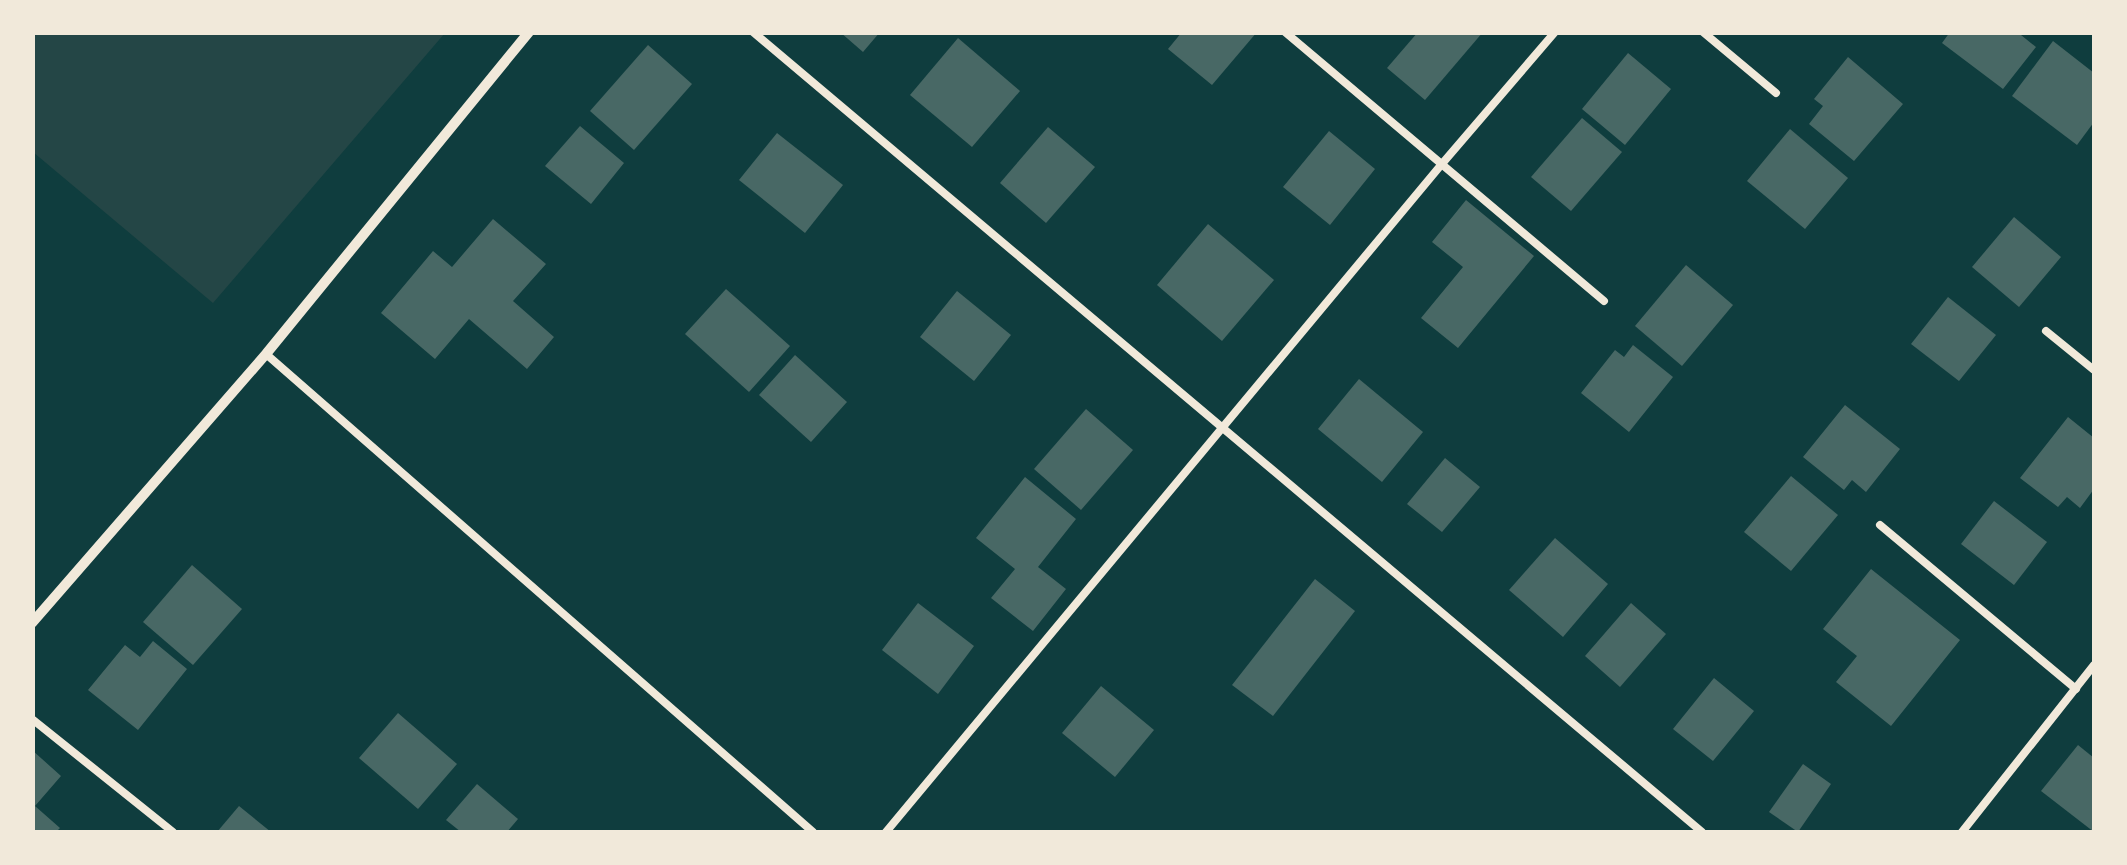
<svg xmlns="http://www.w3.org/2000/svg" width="2127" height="865" font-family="'Libre Baskerville',serif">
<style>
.green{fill:#244646}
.building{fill:#486865}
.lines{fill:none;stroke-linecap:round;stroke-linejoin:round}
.service{stroke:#f1e9da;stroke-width:8}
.minor{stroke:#f1e9da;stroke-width:10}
</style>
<rect width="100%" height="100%" fill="#0f3d3e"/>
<path class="green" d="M 32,33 L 33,32 L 445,33 L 213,303 L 33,152 Z"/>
<g class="building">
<path d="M 840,32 L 880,32 L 863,52 Z"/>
<path d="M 1182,32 L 1257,32 L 1212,85 L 1168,49 Z"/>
<path d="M 1418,32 L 1483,32 L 1425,100 L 1387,68 Z"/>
<path d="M 1950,32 L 2023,32 L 2021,35 L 2036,47 L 2003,89 L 1942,43 Z"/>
<path d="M 958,38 L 1020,91 L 972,147 L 910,95 Z"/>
<path d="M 2053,41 L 2094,73 L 2094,122 L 2077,145 L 2012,96 Z"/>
<path d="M 648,45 L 692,84 L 634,150 L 590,111 Z"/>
<path d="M 1628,53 L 1671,89 L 1625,145 L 1582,109 Z"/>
<path d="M 1848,57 L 1903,104 L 1854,161 L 1809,124 L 1823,106 L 1814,99 Z"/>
<path d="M 1582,118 L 1622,152 L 1571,211 L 1531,177 Z"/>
<path d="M 580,126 L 624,163 L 591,204 L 545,166 Z"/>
<path d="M 1048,127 L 1095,167 L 1046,223 L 1000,183 Z"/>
<path d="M 1790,129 L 1848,178 L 1805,229 L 1747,181 Z"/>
<path d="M 1329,131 L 1375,169 L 1330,225 L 1283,187 Z"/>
<path d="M 777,133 L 843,185 L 805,233 L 739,180 Z"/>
<path d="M 1466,200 L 1534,256 L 1458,348 L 1421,318 L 1463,267 L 1432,242 Z"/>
<path d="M 2014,217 L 2061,257 L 2019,307 L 1972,267 Z"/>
<path d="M 493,219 L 546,264 L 513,301 L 554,337 L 527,369 L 469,319 L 435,359 L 381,313 L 433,251 L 452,267 Z"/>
<path d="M 1208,224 L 1274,280 L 1222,341 L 1157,285 Z"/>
<path d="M 1686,265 L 1733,305 L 1682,366 L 1635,326 Z"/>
<path d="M 726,289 L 790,346 L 749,392 L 685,334 Z"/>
<path d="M 957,291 L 1011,335 L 974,381 L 920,337 Z"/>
<path d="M 1948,297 L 1996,335 L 1959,381 L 1911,344 Z"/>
<path d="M 1633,345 L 1673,377 L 1629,432 L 1581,393 L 1615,350 L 1624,357 Z"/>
<path d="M 795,355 L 847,402 L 811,442 L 759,395 Z"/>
<path d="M 1359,379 L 1423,432 L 1382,482 L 1318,429 Z"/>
<path d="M 1845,405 L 1900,449 L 1866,492 L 1852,480 L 1844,490 L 1803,457 Z"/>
<path d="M 1086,409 L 1133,450 L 1081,510 L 1034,469 Z"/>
<path d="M 2068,417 L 2094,438 L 2094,489 L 2080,508 L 2067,497 L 2058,507 L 2020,478 Z"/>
<path d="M 1445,458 L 1480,487 L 1442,532 L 1407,504 Z"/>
<path d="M 1791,476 L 1838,515 L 1791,571 L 1744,532 Z"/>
<path d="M 1025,477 L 1076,519 L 1038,567 L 1066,589 L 1033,631 L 991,598 L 1015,569 L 976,538 Z"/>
<path d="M 1994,501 L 2047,542 L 2014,585 L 1961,544 Z"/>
<path d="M 1555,538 L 1608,584 L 1563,637 L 1509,590 Z"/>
<path d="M 192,565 L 242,609 L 193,665 L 143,622 Z"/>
<path d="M 1871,569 L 1960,640 L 1891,726 L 1836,682 L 1857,656 L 1823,629 Z"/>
<path d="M 1315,579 L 1355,611 L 1273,716 L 1232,685 Z"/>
<path d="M 918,603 L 974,646 L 938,694 L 882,650 Z"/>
<path d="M 1631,603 L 1666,634 L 1620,687 L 1585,656 Z"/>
<path d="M 153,641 L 187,669 L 138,730 L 88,690 L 125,645 L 140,657 Z"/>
<path d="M 1714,678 L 1754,711 L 1713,761 L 1673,729 Z"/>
<path d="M 1101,686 L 1154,730 L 1115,777 L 1062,733 Z"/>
<path d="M 398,713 L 457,764 L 418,809 L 359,758 Z"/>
<path d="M 2078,745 L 2094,758 L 2094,832 L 2041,791 Z"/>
<path d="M 32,750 L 61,776 L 35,806 L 60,828 L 56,832 L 32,832 Z"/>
<path d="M 1803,764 L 1831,784 L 1798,832 L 1769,812 Z"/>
<path d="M 477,784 L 518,819 L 507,832 L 461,832 L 446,820 Z"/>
<path d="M 239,806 L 271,832 L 217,832 Z"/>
</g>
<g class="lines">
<g class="service">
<path d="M 753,32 L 1702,832"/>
<path d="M 1285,32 L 1604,301"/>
<path d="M 1703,32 L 1776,93"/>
<path d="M 2046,331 L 2094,370"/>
<path d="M 266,354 L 813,832"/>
<path d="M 1880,525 L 2076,689"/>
<path d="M 32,719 L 173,832"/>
<path d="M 886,832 L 1441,165 L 1555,32"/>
<path d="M 1962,832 L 2094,665"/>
</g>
<path class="minor" d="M 32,623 L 266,354 L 529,32"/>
</g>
<rect width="2127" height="865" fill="none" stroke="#f1e9da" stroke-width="70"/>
</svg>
